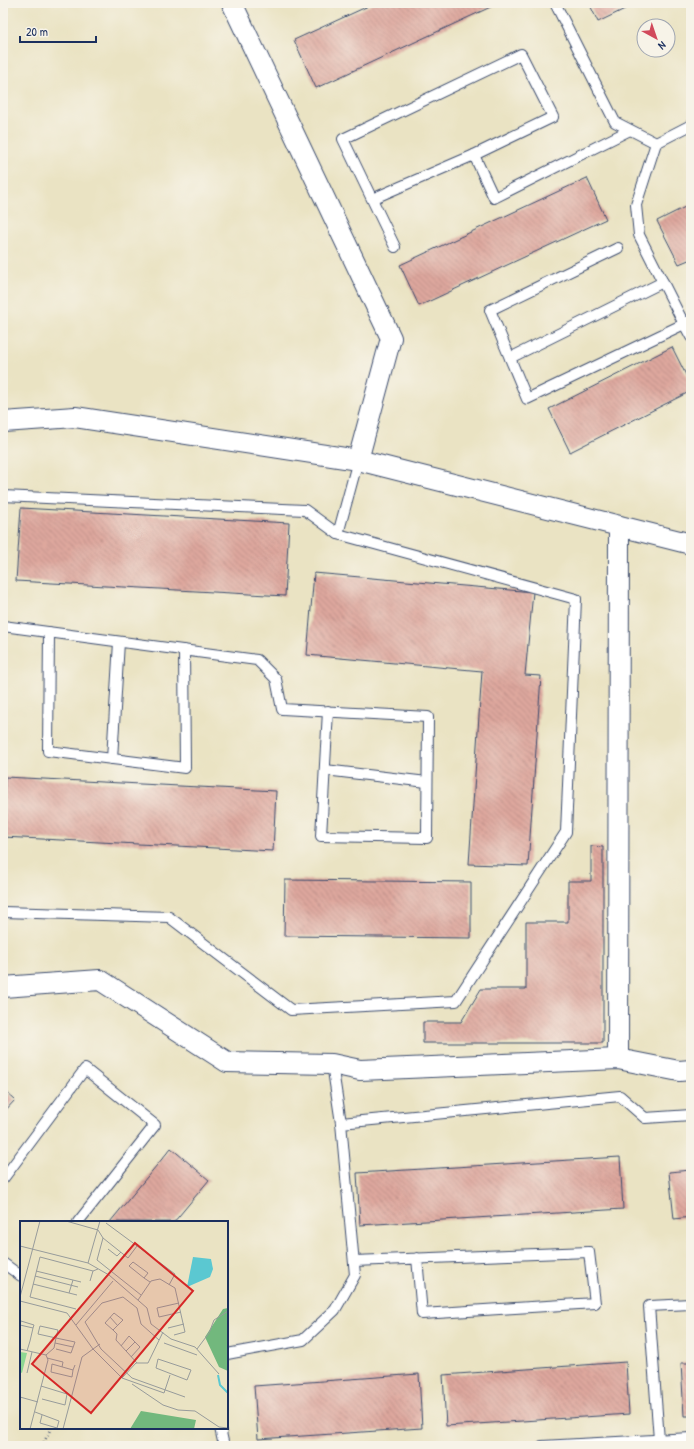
<svg xmlns="http://www.w3.org/2000/svg" width="694" height="1449" font-family="'Patrick Hand',sans-serif">
<style>
.building{fill:url(#building-back-hatch)}
.lines{fill:none;stroke-linecap:round;stroke-linejoin:round}
.service-casing{stroke:#3a4a6d;stroke-width:12}
.minor-casing{stroke:#3a4a6d;stroke-width:22}
.path{stroke:#3a4a6d;stroke-width:2.5;stroke-dasharray:1 3;stroke-linecap:butt}
.service{stroke:#fff;stroke-width:10}
.minor{stroke:#fff;stroke-width:20}
.inset-river{fill:none;stroke:#5bc8d1;stroke-width:2}
.inset-road{fill:none;stroke:#979b9b;stroke-width:1}
.view{fill:#d62828;fill-opacity:0.15;stroke:#d62828;stroke-width:2}
.inset-edge{fill:none;stroke:#1b2f5e;stroke-width:2}
</style>
<defs>
<pattern id="building-back-hatch" width="6" height="6" patternUnits="userSpaceOnUse"><rect width="6" height="6" fill="#dea79d"/><path d="M-1 5l2 2M0 0l6 6M5-1l2 2" fill="none" stroke="#b38883"/></pattern>
</defs>
<rect width="100%" height="100%" fill="#f7f3e8"/>
<filter id="ink" filterUnits="userSpaceOnUse"><feTurbulence type="fractalNoise" baseFrequency=".025" numOctaves="2"/><feDisplacementMap in="SourceGraphic" scale="8" xChannelSelector="R" yChannelSelector="G"/><feConvolveMatrix kernelMatrix="1 2 1 2 8 2 1 2 1" color-interpolation-filters="sRGB"/></filter>
<filter id="wash" filterUnits="userSpaceOnUse"><feTurbulence type="fractalNoise" baseFrequency=".012" numOctaves="4" result="noise"/><feDisplacementMap in="SourceGraphic" scale="16" xChannelSelector="R" yChannelSelector="G"/><feGaussianBlur stdDeviation="0.9" result="paint"/><feColorMatrix in="noise" values="0 0 0 0 0 0 0 0 0 0 0 0 0 0 0 0 0 1.4 0 .05"/><feComposite in="paint" operator="in"/></filter>
<g filter="url(#wash)">
<rect width="100%" height="100%" fill="#eae3c3"/>
<g id="blocks">
<g class="building">
<path d="M 375,3 L 497,3 L 497,4 L 316,88 L 294,40 Z"/>
<path d="M 589,3 L 637,3 L 598,22 Z"/>
<path d="M 587,178 L 606,219 L 419,306 L 400,265 Z"/>
<path d="M 691,204 L 691,259 L 679,264 L 657,221 Z"/>
<path d="M 672,347 L 691,385 L 691,391 L 570,452 L 549,409 Z"/>
<path d="M 21,508 L 289,523 L 285,596 L 16,581 Z"/>
<path d="M 314,573 L 533,592 L 525,675 L 541,676 L 528,866 L 469,864 L 482,671 L 307,655 Z"/>
<path d="M 5,777 L 276,791 L 273,851 L 3,837 Z"/>
<path d="M 591,846 L 603,847 L 603,1043 L 423,1043 L 423,1022 L 461,1022 L 481,989 L 526,989 L 526,922 L 568,922 L 568,881 L 591,881 Z"/>
<path d="M 285,880 L 471,882 L 471,938 L 284,936 Z"/>
<path d="M 3,1089 L 15,1100 L 3,1113 Z"/>
<path d="M 171,1148 L 209,1180 L 174,1222 L 110,1222 Z"/>
<path d="M 620,1157 L 623,1209 L 360,1225 L 357,1173 Z"/>
<path d="M 691,1170 L 691,1217 L 674,1219 L 669,1172 Z"/>
<path d="M 626,1362 L 629,1414 L 446,1426 L 443,1375 Z"/>
<path d="M 681,1363 L 691,1363 L 691,1416 L 684,1416 Z"/>
<path d="M 419,1374 L 422,1428 L 258,1439 L 254,1386 Z"/>
</g>
</g>
</g>
<g filter="url(#ink)">
<use href="#blocks" fill-opacity="0" stroke="#3a4a6d" stroke-width="1"/>
<g class="lines">
<g class="service-casing">
<g id="service">
<path d="M 555,3 L 615,122 L 656,143 L 691,125"/>
<path d="M 474,155 L 494,198 L 630,130"/>
<path d="M 372,199 L 474,155 L 553,117 L 521,54 L 343,139 L 395,247"/>
<path d="M 618,248 L 490,310 L 527,399 L 684,324 L 639,235 L 636,205 L 656,143"/>
<path d="M 691,320 L 684,324 L 691,337"/>
<path d="M 510,358 L 663,282"/>
<path d="M 3,496 L 305,510 L 338,534 L 576,599 L 566,832 L 456,1001 L 291,1010 L 169,917 L 3,912"/>
<path d="M 338,534 L 358,460"/>
<path d="M 3,626 L 257,660 L 276,679 L 282,709 L 428,717 L 427,838 L 321,836 L 328,711"/>
<path d="M 49,632 L 48,751 L 185,768 L 184,650"/>
<path d="M 112,759 L 119,642"/>
<path d="M 325,770 L 427,782"/>
<path d="M 341,1123 L 620,1096 L 645,1118 L 691,1115"/>
<path d="M 3,1179 L 85,1069 L 155,1125 L 78,1222"/>
<path d="M 354,1261 L 589,1252 L 595,1303 L 422,1314 L 417,1258"/>
<path d="M 3,1263 L 21,1276"/>
<path d="M 227,1354 L 303,1340 L 335,1310 L 355,1275 L 341,1123 L 332,1064"/>
<path d="M 220,1428 L 224,1446"/>
<path d="M 659,1440 L 649,1306 L 691,1304"/>
<path d="M 542,1446 L 691,1438"/>
</g>
</g>
<g class="minor-casing">
<g id="minor">
<path d="M 232,3 L 391,338 L 358,460"/>
<path d="M 3,422 L 75,417 L 358,460 L 691,544"/>
<path d="M 3,987 L 100,980 L 227,1062 L 332,1064 L 360,1070 L 618,1059 L 679,1071 L 691,1070"/>
<path d="M 618,1059 L 619,526"/>
</g>
</g>
<path class="path" d="M 42,1446 L 51,1428"/>
<use href="#service" class="service"/>
<use href="#minor" class="minor"/>
</g>
</g>
<g transform="translate(20 1221)">
<rect width="208" height="208" fill="#eae3c3"/>
<path d="M 208,87 L 208,150 L 199,146 L 185,116 L 203,88 ZM 121,190 L 176,199 L 174,208 L 110,208 Z" fill="#72b87d"/>
<path d="M 0,131 L 7,132 L 2,152 L 0,151 Z" fill="#8ed793"/>
<path d="M 173,36 L 191,38 L 193,48 L 190,56 L 167,66 Z" fill="#5bc8d1"/>
<path class="inset-river" d="M 198,154 L 200,164 L 208,172"/>
<path class="inset-road" d="M 46,0 L 78,9 L 83,17 L 108,37 L 117,25M 86,2 L 132,36M 83,17 L 77,39 L 121,74M 0,25 L 68,42 L 89,54 L 127,87 L 131,103 L 151,118 L 175,126 L 199,153M 88,28 L 97,35 L 101,31M 139,41 L 155,53 L 149,64M 68,42 L 80,0M 16,50 L 61,61M 15,55 L 58,66M 124,57 L 128,52 L 113,41 L 109,45 L 124,57 L 130,61M 70,60 L 73,50 L 78,48M 13,63 L 57,74M 49,72 L 53,59M 0,76 L 20,0M 118,79 L 131,60 L 135,59 L 140,58 L 155,67 L 165,111 L 154,114M 0,80 L 47,92 L 73,128 L 102,157 L 144,172 L 150,154M 159,82 L 137,87 L 139,96 L 161,91M 56,88 L 10,76 L 20,36 L 73,50M 90,96 L 98,105M 56,104 L 93,60M 20,105 L 38,109 L 36,117 L 18,113 ZM 148,107 L 164,103M 93,109 L 103,99 L 94,92 L 85,102 L 93,109 L 97,113 L 96,119 L 117,142M 139,119 L 121,103 L 117,87 L 103,76 L 82,82 L 65,101 L 81,128 L 112,157 L 165,176M 35,122 L 53,126M 144,122 L 177,134M 101,125 L 109,115 L 120,126 L 111,136M 0,128 L 26,134 L 28,139 L 10,208M 177,128 L 189,112 L 194,99 L 208,90M 7,130 L 10,120 L 13,107 L 14,104 L 1,100 L 0,104 L 13,107M 106,130 L 115,121M 26,134 L 34,127 L 36,117 L 55,121 L 51,132 L 36,128M 27,137 L 43,141 L 42,146M 138,138 L 171,149 L 167,159 L 136,147 ZM 53,149 L 32,143 L 31,151 L 52,156 L 53,149 L 55,144M 7,152 L 12,131M 102,157 L 116,142 L 128,142 L 143,111M 112,163 L 143,184 L 158,189 L 175,190 L 199,206 L 208,207M 21,165 L 47,173 L 45,184 L 22,178M 0,176 L 18,181M 15,191 L 39,200 L 37,207 L 20,202 L 22,194M 43,208 L 62,136 L 80,123"/>
<path class="view" d="M 115,22 L 173,70 L 71,192 L 12,143 Z"/>
<rect width="208" height="208" class="inset-edge"/>
</g>
<rect width="694" height="1449" fill="none" stroke="#f7f3e8" stroke-width="16"/>
<g transform="translate(656 38) rotate(140)"><circle r="19" fill="#f7f3e8" stroke="#9fa5b1"/>
<path d="M0-3L7 15L0 10L-7 15Z" fill="#d1495b"/>
<text y="-6" font-size="11" font-weight="bold" text-anchor="middle" fill="#1b2f5e">N</text>
</g>
<path d="M20 36v6h76v-6" fill="none" stroke="#1b2f5e" stroke-width="2"/>
<text x="26" y="36" font-size="12" fill="#1b2f5e" stroke="#f7f3e8" stroke-width="3" paint-order="stroke">20 m</text>
</svg>
